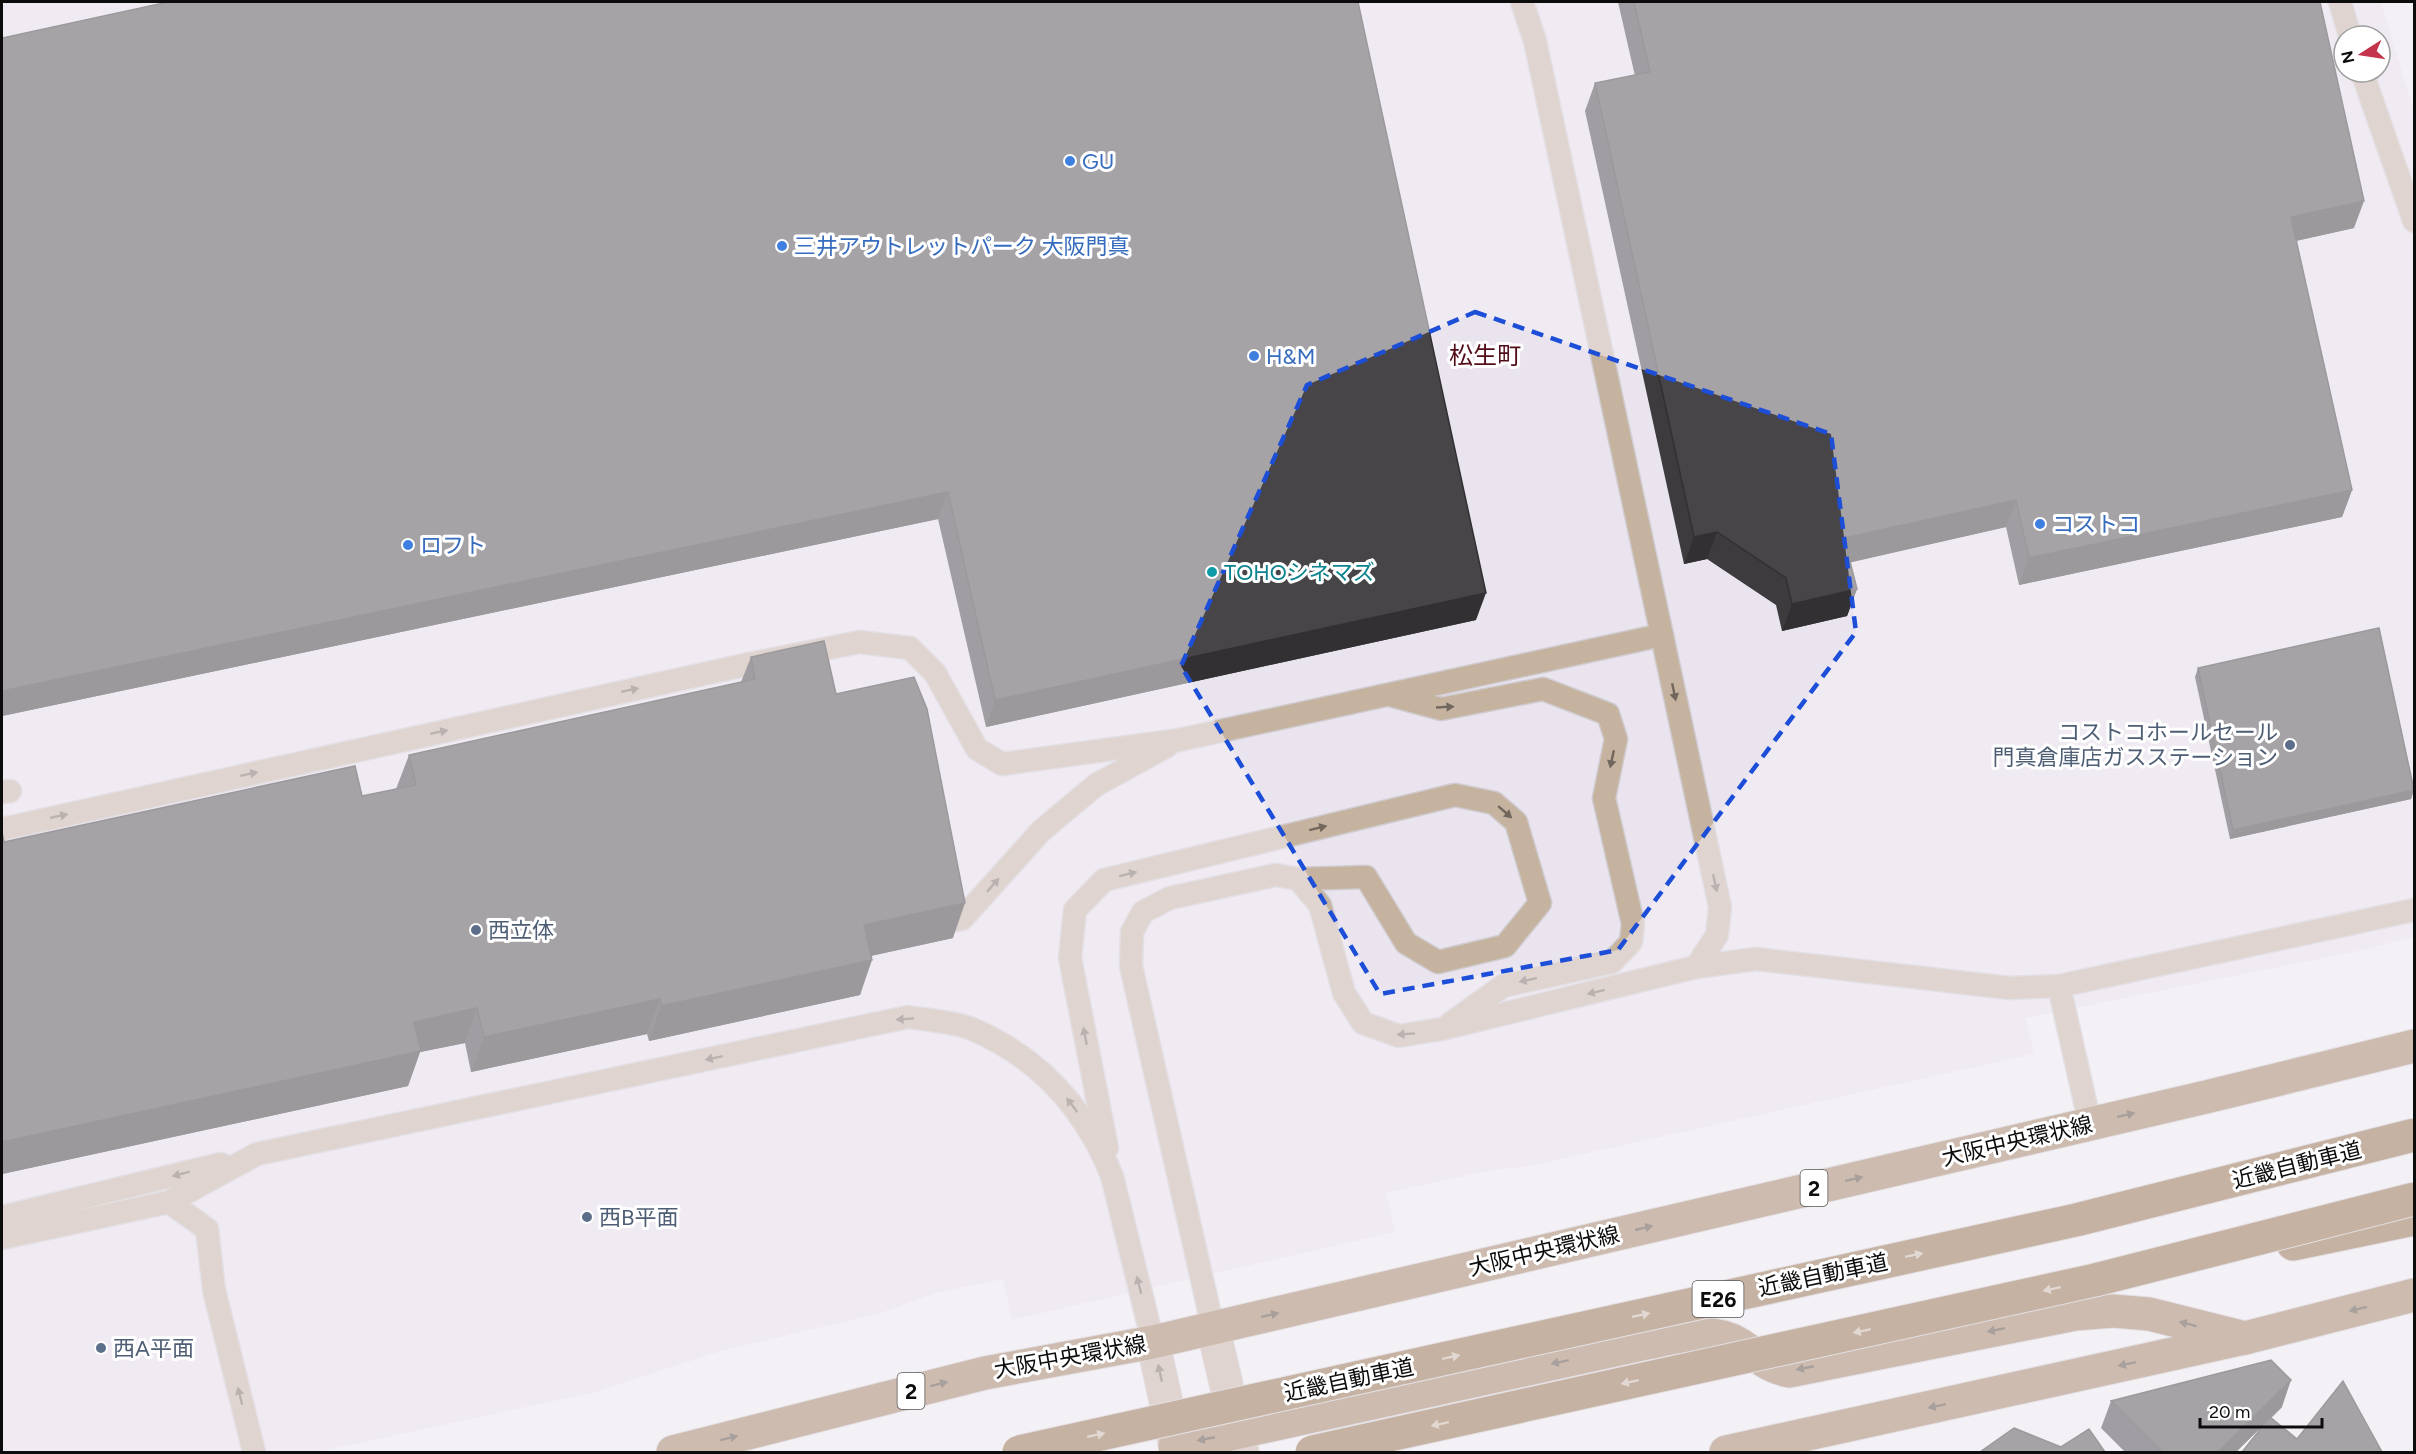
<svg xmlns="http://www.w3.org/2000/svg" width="2416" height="1454" font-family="Figtree,'Noto Sans JP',sans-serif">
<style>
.built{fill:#eae4ee;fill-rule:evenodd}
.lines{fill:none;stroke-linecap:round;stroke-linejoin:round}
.service-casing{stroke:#cfccd0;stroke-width:25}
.tertiary-casing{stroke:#cfccd0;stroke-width:35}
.primary-casing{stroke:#cfccd0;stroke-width:35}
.motorway-casing{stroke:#cfccd0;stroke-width:35}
.service{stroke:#c5b29f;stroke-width:22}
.tertiary{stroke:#c5b29f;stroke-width:33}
.primary{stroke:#9c7b58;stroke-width:33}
.motorway{stroke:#8d673d;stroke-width:33}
.motorway-bridge-casing{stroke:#cfccd0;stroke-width:35;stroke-linecap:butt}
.motorway-bridge{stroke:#8d673d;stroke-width:33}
.wall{fill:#3d3b3e}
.shaded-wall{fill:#323032}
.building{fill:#474548;stroke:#323032;stroke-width:1.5}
.oneway{fill:#72675d}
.oneway2{fill:#4d3e2f}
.oneway3{fill:#ccbba8}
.marked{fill:none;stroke:#1d4ed8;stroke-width:4.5;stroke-dasharray:12 8;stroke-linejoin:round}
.shop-dot{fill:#3f7fe0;stroke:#fff;stroke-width:2}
.culture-dot{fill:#0f9aa8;stroke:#fff;stroke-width:2}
.service-dot{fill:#5c6f8a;stroke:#fff;stroke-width:2}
.labels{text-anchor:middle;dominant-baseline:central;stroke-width:6;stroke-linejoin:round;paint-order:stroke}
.shield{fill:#fff;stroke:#565556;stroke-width:1.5}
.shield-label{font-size:21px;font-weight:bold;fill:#0d0c0d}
.shop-label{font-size:22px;fill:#366cbe;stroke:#fff;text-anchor:start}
.culture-label{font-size:22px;fill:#0d838f;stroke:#fff;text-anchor:start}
.service-label{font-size:22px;fill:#4e5e75;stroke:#fff;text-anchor:start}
.street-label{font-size:22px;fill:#0d0c0d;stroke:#fff}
.neighbourhood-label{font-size:24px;fill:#520c18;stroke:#fff}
</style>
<rect width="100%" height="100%" fill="#f4f1f5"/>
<path class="built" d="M 2,2 L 2381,2 L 2414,111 L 2414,937 L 2359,951 L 2026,1018 L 2034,1054 L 1525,1167 L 1497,1169 L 1386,1193 L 1395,1232 L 1012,1320 L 1003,1279 L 936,1293 L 878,1314 L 721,1351 L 596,1392 L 318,1452 L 2,1452 ZM 2344,36 L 2380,36 L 2380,72 L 2344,72 Z"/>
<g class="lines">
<g class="service-casing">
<g id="service">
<path d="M 2340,2 L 2350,36"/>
<path d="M 2362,72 L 2414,221"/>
<path d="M 1393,696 L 1441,709 L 1543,689 L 1608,714 L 1616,739 L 1604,798 L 1633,924 L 1631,942 L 1612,962 L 1503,986 L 1451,1023"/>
<path d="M 2,792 L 10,791"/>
<path d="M 2,829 L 749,664 L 859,642 L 910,648 L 935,673 L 977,749 L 1002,764 L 1179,740 L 1662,635"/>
<path d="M 950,921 L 962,919 L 1041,831 L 1096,785 L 1167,746"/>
<path d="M 1696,967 L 1756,959 L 2010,988 L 2059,986 L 2414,910"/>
<path d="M 2059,986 L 2090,1124"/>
<path d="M 1107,1148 L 1070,958 L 1075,910 L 1104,880 L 1455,795 L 1494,803 L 1516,822 L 1540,903 L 1505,946 L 1438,962 L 1406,943 L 1366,877 L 1298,879"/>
<path d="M 169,1202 L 207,1229 L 214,1290 L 254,1452"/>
<path d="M 2,1217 L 221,1164"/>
<path d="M 2,1238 L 169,1202 L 257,1154 L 908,1017 C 927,1020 955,1022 972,1029 C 1040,1058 1085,1108 1112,1176 L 1153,1342"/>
<path d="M 1213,1328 L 1131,966 L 1132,932 L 1143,912 L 1170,898 L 1276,875 L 1298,879 L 1320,905 L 1344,993 L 1363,1023 L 1399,1036 L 1441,1029 L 1696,967 L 1717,935 L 1720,907 L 1535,41 L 1522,2"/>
</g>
</g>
<g class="tertiary-casing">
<g id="tertiary">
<path d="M 1213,1328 L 1242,1452"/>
<path d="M 1153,1342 L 1176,1448"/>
</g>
</g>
<g class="primary-casing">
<g id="primary">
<path d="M 1175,1446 L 1647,1343 C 1677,1337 1712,1327 1739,1344 C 1758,1356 1767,1366 1789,1371 L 2075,1314 L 2113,1311 L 2149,1314 L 2245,1338"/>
<path d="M 673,1452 L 985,1373 L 1153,1342 L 2206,1097 L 2414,1046"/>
<path d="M 1726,1452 L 2245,1338 L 2414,1295"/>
</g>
</g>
<g class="motorway-casing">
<path id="motorway" d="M 2293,1244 L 2414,1219"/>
</g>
<use href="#service" class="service"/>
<use href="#tertiary" class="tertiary"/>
<use href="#primary" class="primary"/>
<use href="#motorway" class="motorway"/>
<g class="motorway-bridge-casing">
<g id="motorway-bridge">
<path d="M 1019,1452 L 2076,1220 L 2414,1135"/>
<path d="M 1312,1452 L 2095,1280 L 2414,1199"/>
</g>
</g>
<use href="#motorway-bridge" class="motorway-bridge"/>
</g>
<g class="wall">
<path d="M 1618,2 L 2320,2 L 2354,228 L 2296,241 L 2352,490 L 2342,517 L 2019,585 L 2006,527 L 1850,562 L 1857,589 L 1847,616 L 1782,631 L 1776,605 L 1707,559 L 1684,564 L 1585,111 L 1595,83 L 1635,76 Z"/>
<path d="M 2,38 L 1476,620 L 986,727 L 938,519 L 2,716 Z"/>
<path d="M 751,657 L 836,694 L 953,938 L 871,956 L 860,995 L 649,1041 L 647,1034 L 471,1072 L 465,1043 L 420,1052 L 408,1086 L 2,1174 L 2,832 L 4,842 L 362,796 L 396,789 L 409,755 L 741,682 Z"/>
<path d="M 2198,668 L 2414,790 L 2411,799 L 2230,839 L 2195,677 Z"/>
<path d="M 2111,1401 L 2282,1407 L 2271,1418 L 2297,1439 L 2382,1452 L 2242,1452 L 2264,1424 L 2236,1452 L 2125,1452 L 2101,1428 Z"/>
</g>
<g class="shaded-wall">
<path d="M 2364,201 L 2354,228 L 2281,244 L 2291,217 Z"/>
<path d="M 2352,490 L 2342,517 L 2019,585 L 2029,558 Z"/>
<path d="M 948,492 L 938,519 L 2,716 L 2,691 Z"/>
<path d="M 2016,500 L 2006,527 L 1835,566 L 1844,538 Z"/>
<path d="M 1717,532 L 1707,559 L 1684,564 L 1694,537 Z"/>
<path d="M 1857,589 L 1847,616 L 1782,631 L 1792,604 Z"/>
<path d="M 1486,593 L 1476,620 L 986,727 L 995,700 Z"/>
<path d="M 2414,790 L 2411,799 L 2230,839 L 2233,830 Z"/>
<path d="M 965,903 L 953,938 L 851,960 L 864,925 Z"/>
<path d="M 872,960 L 860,995 L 649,1041 L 661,1006 Z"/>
<path d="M 660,999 L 647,1034 L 471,1072 L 484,1037 Z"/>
<path d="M 477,1008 L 465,1043 L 420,1052 L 408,1086 L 2,1174 L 2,1142 L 414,1022 Z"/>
<path d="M 2291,1380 L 2282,1407 L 2236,1452 L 2218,1452 Z"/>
</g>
<g class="building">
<path d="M 168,2 L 1358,2 L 1486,593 L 995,700 L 948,492 L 2,691 L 2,38 Z"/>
<path d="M 1634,2 L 2320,2 L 2364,201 L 2291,217 L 2352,490 L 2029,558 L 2016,500 L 1844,538 L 1857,589 L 1792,604 L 1786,578 L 1717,532 L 1694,537 L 1595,83 L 1650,72 Z"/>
<path d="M 2379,628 L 2414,790 L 2233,830 L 2198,668 Z"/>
<path d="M 824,641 L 836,694 L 914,677 L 927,709 L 965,903 L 864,925 L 872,960 L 661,1006 L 660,999 L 484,1037 L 477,1008 L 414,1022 L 421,1051 L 2,1142 L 2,832 L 4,842 L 355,766 L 362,796 L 416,785 L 409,755 L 755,679 L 751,657 Z"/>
<path d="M 2271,1360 L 2291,1380 L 2218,1452 L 2162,1452 L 2111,1401 Z"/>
<path d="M 2343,1381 L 2382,1452 L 2242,1452 L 2270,1417 L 2297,1439 Z"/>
<path d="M 2014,1428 L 2061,1447 L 2089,1429 L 2105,1452 L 1980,1452 Z"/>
</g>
<defs><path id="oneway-solid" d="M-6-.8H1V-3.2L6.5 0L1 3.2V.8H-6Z" transform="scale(1.5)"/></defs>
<g class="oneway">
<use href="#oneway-solid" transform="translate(630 690) rotate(-12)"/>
<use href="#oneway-solid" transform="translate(1674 692) rotate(78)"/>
<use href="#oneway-solid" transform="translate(1445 707) rotate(-3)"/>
<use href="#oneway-solid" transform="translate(439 732) rotate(-12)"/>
<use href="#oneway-solid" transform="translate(1612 759) rotate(102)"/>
<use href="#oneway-solid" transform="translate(249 774) rotate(-12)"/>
<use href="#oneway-solid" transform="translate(1505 812) rotate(41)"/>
<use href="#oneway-solid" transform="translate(59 816) rotate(-12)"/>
<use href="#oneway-solid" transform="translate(1318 828) rotate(-14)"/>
<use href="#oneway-solid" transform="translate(1128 874) rotate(-14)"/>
<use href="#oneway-solid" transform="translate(1715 883) rotate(78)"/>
<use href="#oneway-solid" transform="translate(993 885) rotate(-48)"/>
<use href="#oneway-solid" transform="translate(1528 980) rotate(168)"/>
<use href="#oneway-solid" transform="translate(1596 992) rotate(166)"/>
<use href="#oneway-solid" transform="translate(905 1019) rotate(176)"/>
<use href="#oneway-solid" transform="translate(1406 1034) rotate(176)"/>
<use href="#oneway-solid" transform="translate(1085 1036) rotate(-101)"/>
<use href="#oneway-solid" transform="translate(714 1058) rotate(168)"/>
<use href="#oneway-solid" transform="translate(1072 1105) rotate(-127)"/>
<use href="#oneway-solid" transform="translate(181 1174) rotate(165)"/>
<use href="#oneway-solid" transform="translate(1139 1285) rotate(-104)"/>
<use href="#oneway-solid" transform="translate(1160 1373) rotate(-102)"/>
<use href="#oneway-solid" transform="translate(240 1396) rotate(-104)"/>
</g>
<g class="oneway2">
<use href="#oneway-solid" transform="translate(2126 1115) rotate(-13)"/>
<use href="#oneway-solid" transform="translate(1854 1179) rotate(-13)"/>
<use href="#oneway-solid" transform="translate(1644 1228) rotate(-13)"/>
<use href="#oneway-solid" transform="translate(2358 1309) rotate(166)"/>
<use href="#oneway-solid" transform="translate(1270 1315) rotate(-13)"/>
<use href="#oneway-solid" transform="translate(2188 1324) rotate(-166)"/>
<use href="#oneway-solid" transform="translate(1996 1330) rotate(168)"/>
<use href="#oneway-solid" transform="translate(1560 1362) rotate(168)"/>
<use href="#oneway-solid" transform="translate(2127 1364) rotate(168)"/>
<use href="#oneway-solid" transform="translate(1805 1368) rotate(169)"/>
<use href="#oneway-solid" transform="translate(939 1384) rotate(-14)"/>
<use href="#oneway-solid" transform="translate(1937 1406) rotate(168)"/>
<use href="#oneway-solid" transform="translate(729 1438) rotate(-14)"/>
<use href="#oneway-solid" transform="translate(1206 1439) rotate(169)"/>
</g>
<g class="oneway3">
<use href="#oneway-solid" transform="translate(1914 1255) rotate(-12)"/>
<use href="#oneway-solid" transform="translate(2052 1289) rotate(168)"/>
<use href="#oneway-solid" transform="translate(1641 1315) rotate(-12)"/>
<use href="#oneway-solid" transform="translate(1862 1331) rotate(168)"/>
<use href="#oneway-solid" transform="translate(1451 1357) rotate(-12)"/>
<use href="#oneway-solid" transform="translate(1630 1382) rotate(168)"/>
<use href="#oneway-solid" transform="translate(1440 1424) rotate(168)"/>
<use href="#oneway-solid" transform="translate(1096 1435) rotate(-12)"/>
</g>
<path d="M0 0H2416V1454H0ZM 1475,312 L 1831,434 L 1856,632 L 1618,950 L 1380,994 L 1181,666 L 1307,385 Z" fill="#f4f1f5" fill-opacity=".55" fill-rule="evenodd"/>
<path class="marked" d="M 1475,312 L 1831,434 L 1856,632 L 1618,950 L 1380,994 L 1181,666 L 1307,385 Z"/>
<g class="shop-dot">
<circle cx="1070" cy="161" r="6"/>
<circle cx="782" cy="246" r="6"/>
<circle cx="1254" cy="356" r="6"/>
<circle cx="2040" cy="524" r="6"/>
<circle cx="408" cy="545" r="6"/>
</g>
<circle class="culture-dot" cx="1212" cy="572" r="6"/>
<g class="service-dot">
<circle cx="2290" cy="745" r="6"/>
<circle cx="476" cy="930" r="6"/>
<circle cx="587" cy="1217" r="6"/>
<circle cx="101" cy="1348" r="6"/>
</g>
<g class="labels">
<g class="shield">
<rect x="1800.5" y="1170" width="27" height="36" rx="4.5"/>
<rect x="1692.5" y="1281" width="51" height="36" rx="4.5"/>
<rect x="897.5" y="1373" width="27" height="36" rx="4.5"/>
</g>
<g class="shield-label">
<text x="1814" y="1188">2</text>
<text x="1718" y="1299">E26</text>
<text x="911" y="1391">2</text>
</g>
<g class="shop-label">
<text x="1082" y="161">GU</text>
<text x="794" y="246">三井アウトレットパーク 大阪門真</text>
<text x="1266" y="356">H&amp;M</text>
<text x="2052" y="524">コストコ</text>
<text x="420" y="545">ロフト</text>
</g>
<g class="culture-label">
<text x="1224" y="572">TOHOシネマズ</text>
</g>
<g class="service-label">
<text x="2278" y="732" text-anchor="end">コストコホールセール<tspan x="2278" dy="25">門真倉庫店ガスステーション</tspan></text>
<text x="488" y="930">西立体</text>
<text x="599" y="1217">西B平面</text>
<text x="113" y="1348">西A平面</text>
</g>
<g class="street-label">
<text transform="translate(2017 1141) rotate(-13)">大阪中央環状線</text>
<text transform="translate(2297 1165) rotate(-14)">近畿自動車道</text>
<text transform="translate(1544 1251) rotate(-13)">大阪中央環状線</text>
<text transform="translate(1823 1275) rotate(-12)">近畿自動車道</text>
<text transform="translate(1070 1357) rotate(-10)">大阪中央環状線</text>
<text transform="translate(1349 1380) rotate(-12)">近畿自動車道</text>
</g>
<g class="neighbourhood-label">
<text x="1485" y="355">松生町</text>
</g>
</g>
<rect width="2416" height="1454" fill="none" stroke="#0d0c0d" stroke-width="6"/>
<g transform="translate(2362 54) rotate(258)"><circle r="28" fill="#ffffff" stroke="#9e9e9e" stroke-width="1.5"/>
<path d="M0-4.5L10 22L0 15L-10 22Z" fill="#c4344b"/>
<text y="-9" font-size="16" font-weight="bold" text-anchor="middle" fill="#0d0c0d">N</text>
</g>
<path d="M2200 1418v9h122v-9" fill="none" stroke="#0d0c0d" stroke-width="3"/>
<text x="2209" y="1418" font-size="18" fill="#0d0c0d" stroke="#ffffff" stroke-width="4.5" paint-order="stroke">20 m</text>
</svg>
